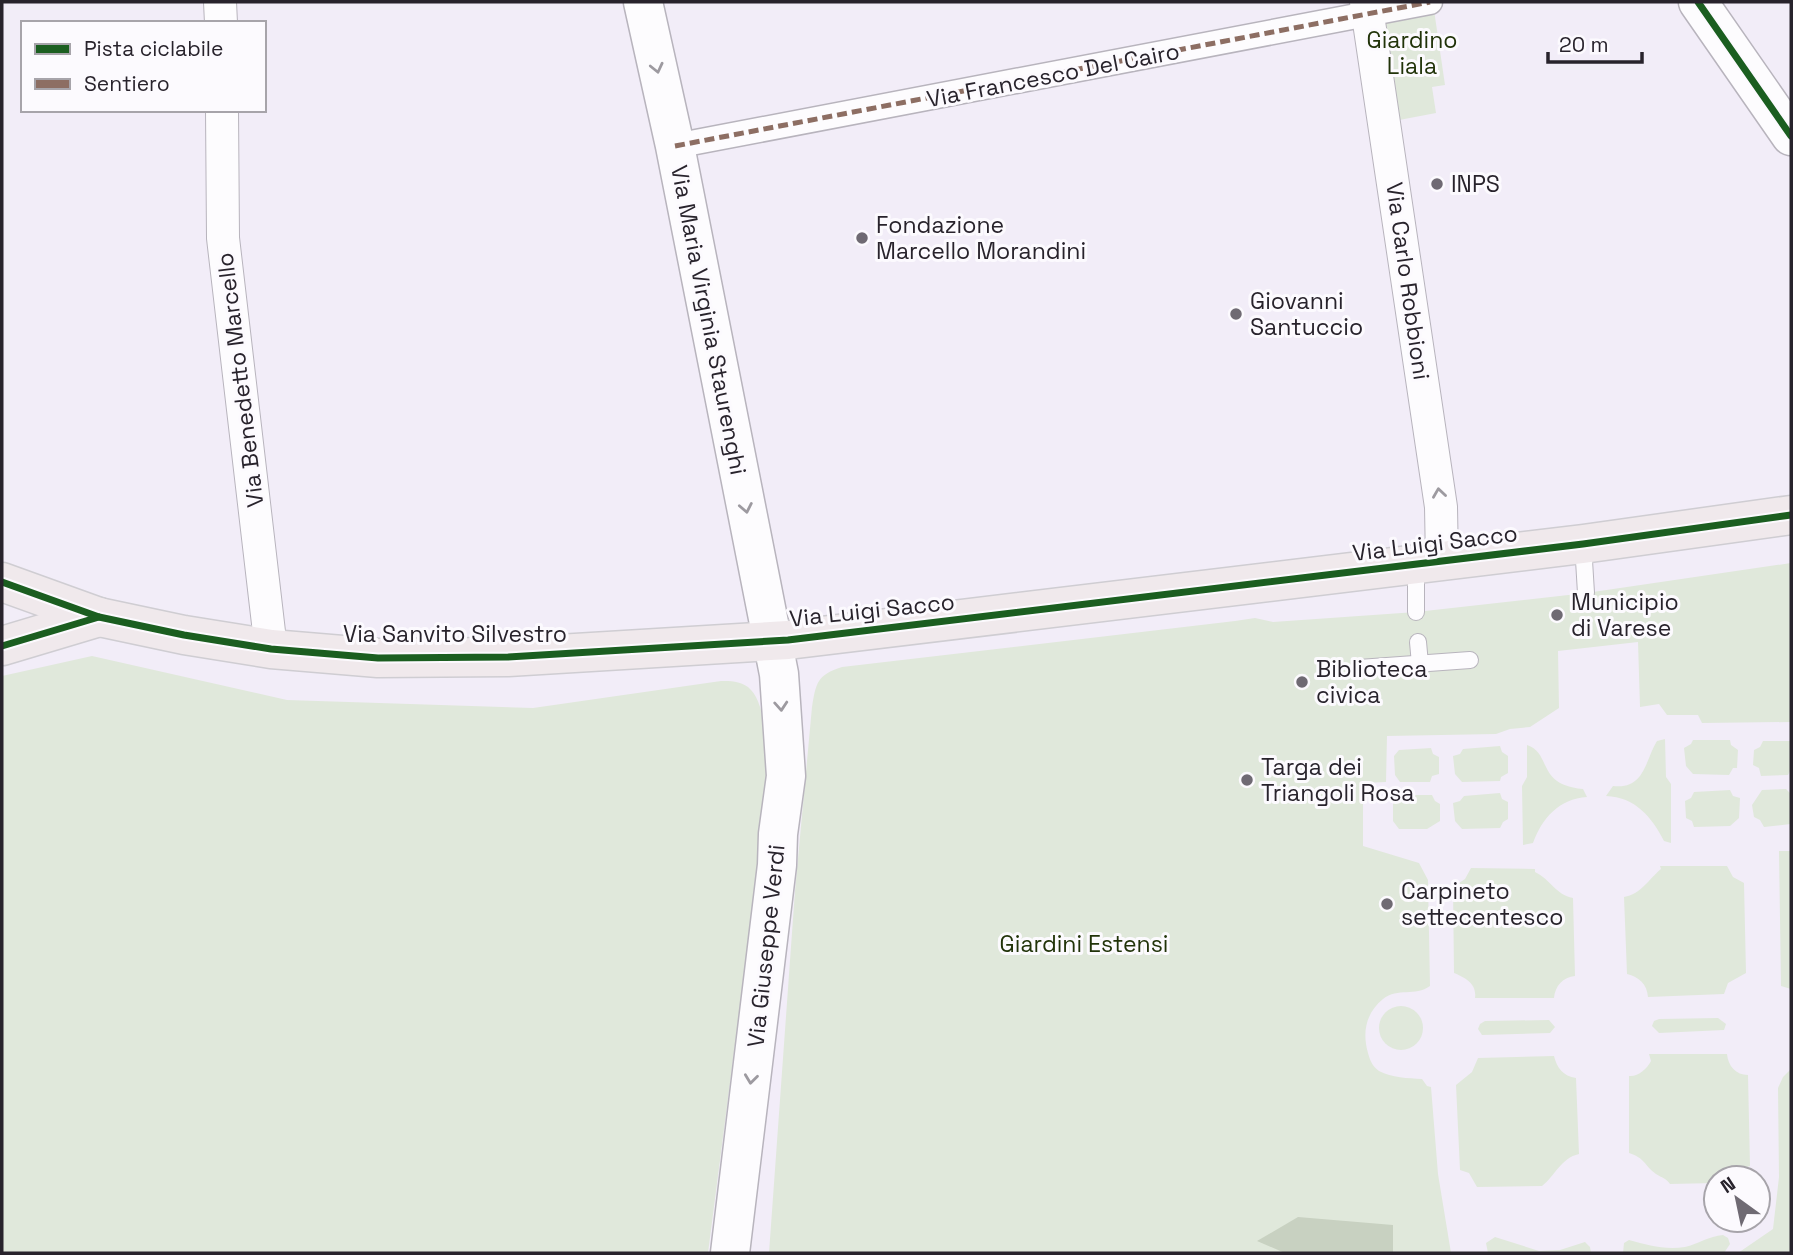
<svg xmlns="http://www.w3.org/2000/svg" width="1793" height="1255" font-family="'Space Grotesk',sans-serif">
<style>
.green{fill:#e0e8db}
.forest{fill:#c8d1c1}
.lines{fill:none;stroke-linecap:round;stroke-linejoin:round}
.service-casing{stroke:#b8b4bd;stroke-width:18}
.pedestrian-casing{stroke:#b8b4bd;stroke-width:27}
.minor-casing{stroke:#b8b4bd;stroke-width:34}
.secondary-casing{stroke:#b8b4bd;stroke-width:41}
.primary-casing{stroke:#cfcdd2;stroke-width:41}
.service{stroke:#fdfcfe;stroke-width:16}
.pedestrian{stroke:#fdfcfe;stroke-width:24}
.minor{stroke:#fdfcfe;stroke-width:32}
.secondary{stroke:#fdfcfe;stroke-width:38}
.primary{stroke:#f0e9ec;stroke-width:38}
.quiet{stroke:#8d6e63;stroke-width:5;stroke-dasharray:10 5;stroke-linecap:butt}
.cycleway-casing{stroke:#fcfafe;stroke-width:11}
.cycleway{stroke:#1b5e20;stroke-width:7}
.oneway{stroke:#9d9aa0}
.poi-dot{fill:#6f6a73;stroke:#fcfafe;stroke-width:2.5}
.labels{text-anchor:middle;dominant-baseline:central;stroke-width:6;stroke-linejoin:round;paint-order:stroke}
.park-label{font-size:23px;fill:#213309;stroke:#fcfafe}
.street-label{font-size:23px;fill:#28232c;stroke:#fcfafe}
.poi-label{font-size:23px;fill:#28232c;stroke:#fcfafe;text-anchor:start}
</style>
<rect width="100%" height="100%" fill="#f2edf8"/>
<g class="green">
<path d="M 1434,10 L 1445,85 L 1432,87 L 1436,113 L 1394,121 L 1380,21 Z"/>
<path d="M 1791,563 L 1791,722 L 1702,723 L 1698,715 L 1667,715 L 1659,704 L 1640,707 L 1638,642 L 1558,651 L 1559,708 L 1530,727 L 1510,729 L 1496,734 L 1387,736 L 1386,782 L 1363,783 L 1363,846 L 1419,863 L 1428,880 L 1430,986 C 1415,997 1398,987 1383,999 C 1366,1013 1362,1032 1368,1053 C 1370,1060 1372,1066 1379,1071 C 1392,1078 1408,1078 1422,1079 L 1427,1086 L 1431,1087 L 1438,1174 L 1451,1253 L 769,1253 L 795,891 L 812,707 C 816,683 817,675 842,667 L 1235,621 L 1255,618 L 1273,622 L 1416,612 L 1586,593 Z"/>
<path d="M 92,656 L 287,700 L 533,708 L 721,681 C 731,681 739,681 748,687 C 768,703 767,757 769,782 L 708,1253 L 2,1253 L 2,676 Z"/>
<path d="M 1665,739 L 1666,777 L 1671,784 L 1671,843 L 1664,841 C 1652,817 1635,797 1606,796 L 1613,786 C 1645,790 1645,760 1657,741 Z"/>
<path d="M 1693,740 L 1730,740 L 1731,745 L 1738,750 L 1737,768 L 1733,768 L 1729,775 L 1693,774 L 1686,766 L 1684,748 L 1691,744 Z"/>
<path d="M 1763,741 L 1791,741 L 1791,769 L 1788,775 L 1761,776 L 1759,768 L 1753,765 L 1754,750 L 1760,747 Z"/>
<path d="M 1527,745 C 1552,753 1536,785 1583,789 L 1587,797 C 1559,799 1542,818 1533,843 L 1523,845 L 1522,786 L 1527,777 Z"/>
<path d="M 1500,746 L 1502,752 L 1508,756 L 1508,773 L 1501,777 L 1500,781 L 1462,782 L 1455,774 L 1453,756 L 1460,754 L 1463,749 Z"/>
<path d="M 1431,748 L 1433,754 L 1439,757 L 1439,774 L 1432,776 L 1430,782 L 1400,782 L 1395,775 L 1394,756 L 1399,750 Z"/>
<path d="M 1786,789 L 1791,794 L 1791,824 L 1764,827 L 1760,820 L 1754,817 L 1752,805 L 1762,790 Z"/>
<path d="M 1730,790 L 1733,796 L 1740,798 L 1739,818 L 1730,826 L 1694,827 L 1692,821 L 1686,818 L 1685,801 L 1691,798 L 1694,792 Z"/>
<path d="M 1500,793 L 1502,799 L 1508,802 L 1508,819 L 1503,822 L 1500,828 L 1462,829 L 1455,821 L 1453,803 L 1460,801 L 1464,796 Z"/>
<path d="M 1401,795 L 1432,795 L 1435,801 L 1440,804 L 1440,821 L 1427,829 L 1399,829 L 1393,821 L 1393,803 L 1399,801 Z"/>
<path d="M 1779,851 L 1791,851 L 1791,989 L 1781,986 Z"/>
<path d="M 1660,866 L 1727,866 L 1733,877 L 1744,883 L 1746,973 L 1728,983 L 1724,994 L 1648,997 C 1647,984 1639,977 1627,974 L 1624,897 C 1641,894 1648,880 1661,869 Z"/>
<path d="M 1471,868 L 1535,869 L 1535,872 C 1550,879 1556,895 1573,898 L 1575,976 C 1563,977 1555,986 1554,998 L 1475,998 C 1477,984 1466,978 1454,973 L 1453,887 L 1465,879 Z"/>
<circle cx="1401" cy="1028" r="22"/>
<path d="M 1718,1018 L 1726,1024 L 1724,1030 L 1659,1033 L 1652,1026 L 1654,1021 L 1659,1019 Z"/>
<path d="M 1549,1020 L 1555,1027 L 1550,1033 L 1482,1035 L 1478,1029 L 1480,1024 L 1485,1021 Z"/>
<path d="M 1649,1054 L 1727,1054 C 1728,1066 1736,1075 1748,1075 L 1750,1166 L 1739,1170 L 1734,1178 L 1716,1178 L 1716,1183 L 1670,1184 C 1666,1178 1662,1178 1656,1174 C 1644,1165 1645,1158 1629,1153 L 1629,1076 C 1638,1077 1647,1069 1651,1061 Z"/>
<path d="M 1554,1056 C 1557,1068 1563,1076 1576,1078 L 1579,1154 C 1561,1158 1555,1176 1542,1186 L 1477,1187 L 1469,1173 L 1460,1170 L 1456,1085 L 1472,1072 L 1478,1058 Z"/>
<path d="M 1791,1069 L 1791,1253 L 1738,1253 L 1773,1229 L 1779,1177 L 1778,1088 L 1783,1077 Z"/>
<path d="M 1723,1235 L 1728,1238 L 1730,1244 L 1724,1253 L 1623,1253 L 1624,1243 L 1629,1240 C 1648,1245 1664,1250 1685,1247 C 1698,1244 1709,1236 1723,1235 Z"/>
<path d="M 1495,1237 L 1539,1251 L 1560,1250 L 1585,1242 L 1590,1247 L 1591,1253 L 1488,1253 L 1486,1243 Z"/>
</g>
<path class="forest" d="M 1298,1217 L 1393,1225 L 1393,1253 L 1285,1253 L 1257,1241 Z"/>
<g class="lines">
<g class="service-casing">
<g id="service">
<path d="M 1583,544 L 1586,593"/>
<path d="M 1416,565 L 1416,612"/>
<path d="M 1418,642 L 1420,664"/>
<path d="M 1359,668 L 1470,660"/>
</g>
</g>
<g class="pedestrian-casing">
<path id="pedestrian" d="M 675,146 L 1430,2"/>
</g>
<g class="minor-casing">
<g id="minor">
<path d="M 220,2 L 221,23"/>
<path d="M 1366,2 L 1441,507 L 1442,561"/>
<path d="M 222,110 L 223,238 L 271,649"/>
</g>
</g>
<g class="secondary-casing">
<g id="secondary">
<path d="M 643,2 L 675,146 L 779,674 L 786,776 L 778,834 L 777,865 L 730,1253"/>
<path d="M 1698,2 L 1791,136"/>
</g>
</g>
<g class="primary-casing">
<g id="primary">
<path d="M 2,582 L 99,617 L 184,635 L 271,649 L 378,658 L 508,657 L 788,640 L 1583,544 L 1791,515"/>
<path d="M 2,646 L 99,617"/>
</g>
</g>
<use href="#service" class="service"/>
<use href="#pedestrian" class="pedestrian"/>
<use href="#minor" class="minor"/>
<use href="#secondary" class="secondary"/>
<use href="#primary" class="primary"/>
<path class="quiet" d="M 675,146 L 1430,2"/>
<g class="cycleway-casing">
<g id="cycleway">
<path d="M 1698,2 L 1791,136"/>
<path d="M 2,582 L 99,617 L 184,635 L 271,649 L 378,658 L 508,657 L 788,640 L 1583,544 L 1791,515"/>
<path d="M 2,646 L 99,617"/>
</g>
</g>
<use href="#cycleway" class="cycleway"/>
</g>
<defs><path id="oneway-chevron" d="M-2-3.5L2.5 0L-2 3.5" fill="none" stroke-width="1.6" stroke-linecap="round" stroke-linejoin="round" transform="scale(1.75)"/></defs>
<g class="oneway">
<use href="#oneway-chevron" transform="translate(657 68) rotate(77)"/>
<use href="#oneway-chevron" transform="translate(1439 493) rotate(-98)"/>
<use href="#oneway-chevron" transform="translate(746 508) rotate(79)"/>
<use href="#oneway-chevron" transform="translate(781 706) rotate(86)"/>
<use href="#oneway-chevron" transform="translate(751 1079) rotate(97)"/>
</g>
<g class="poi-dot">
<circle cx="1437" cy="184" r="7"/>
<circle cx="862" cy="238" r="7"/>
<circle cx="1236" cy="314" r="7"/>
<circle cx="1557" cy="615" r="7"/>
<circle cx="1302" cy="682" r="7"/>
<circle cx="1247" cy="780" r="7"/>
<circle cx="1387" cy="904" r="7"/>
</g>
<g class="labels">
<g class="park-label">
<text x="1412" y="40">Giardino<tspan x="1412" dy="26">Liala</tspan></text>
<text x="1084" y="944">Giardini Estensi</text>
</g>
<g class="street-label">
<text transform="translate(1053 75) rotate(-11)">Via Francesco Del Cairo</text>
<text transform="translate(1408 281) rotate(82)">Via Carlo Robbioni</text>
<text transform="translate(709 320) rotate(79)">Via Maria Virginia Staurenghi</text>
<text transform="translate(240 380) rotate(-97)">Via Benedetto Marcello</text>
<text transform="translate(1435 543) rotate(-7)">Via Luigi Sacco</text>
<text transform="translate(872 610) rotate(-6)">Via Luigi Sacco</text>
<text x="455" y="634">Via Sanvito Silvestro</text>
<text transform="translate(766 946) rotate(-84)">Via Giuseppe Verdi</text>
</g>
<g class="poi-label">
<text x="1451" y="184">INPS</text>
<text x="876" y="225">Fondazione<tspan x="876" dy="26">Marcello Morandini</tspan></text>
<text x="1250" y="301">Giovanni<tspan x="1250" dy="26">Santuccio</tspan></text>
<text x="1571" y="602">Municipio<tspan x="1571" dy="26">di Varese</tspan></text>
<text x="1316" y="669">Biblioteca<tspan x="1316" dy="26">civica</tspan></text>
<text x="1261" y="767">Targa dei<tspan x="1261" dy="26">Triangoli Rosa</tspan></text>
<text x="1401" y="891">Carpineto<tspan x="1401" dy="26">settecentesco</tspan></text>
</g>
</g>
<rect width="1793" height="1255" fill="none" stroke="#28232c" stroke-width="7"/>
<rect x="21" y="21" width="245" height="91" fill="#fcfafe" stroke="#a7a4aa" stroke-width="2"/>
<rect x="35" y="44" width="35" height="10" fill="#1b5e20" stroke="#a7a4aa" stroke-width="2"/>
<text x="84" y="56" font-size="21" fill="#28232c">Pista ciclabile</text>
<rect x="35" y="79" width="35" height="10" fill="#8d6e63" stroke="#a7a4aa" stroke-width="2"/>
<text x="84" y="91" font-size="21" fill="#28232c">Sentiero</text>
<g transform="translate(1737 1199) rotate(327)"><circle r="33" fill="#fcfafe" stroke="#a7a4aa" stroke-width="2"/>
<path d="M0-5L12 26L0 18L-12 26Z" fill="#6f6a73"/>
<text y="-10" font-size="19" font-weight="bold" text-anchor="middle" fill="#28232c">N</text>
</g>
<path d="M1548 52v10h94v-10" fill="none" stroke="#28232c" stroke-width="3.5"/>
<text x="1559" y="52" font-size="21" fill="#28232c" stroke="#fcfafe" stroke-width="5" paint-order="stroke">20 m</text>
</svg>
